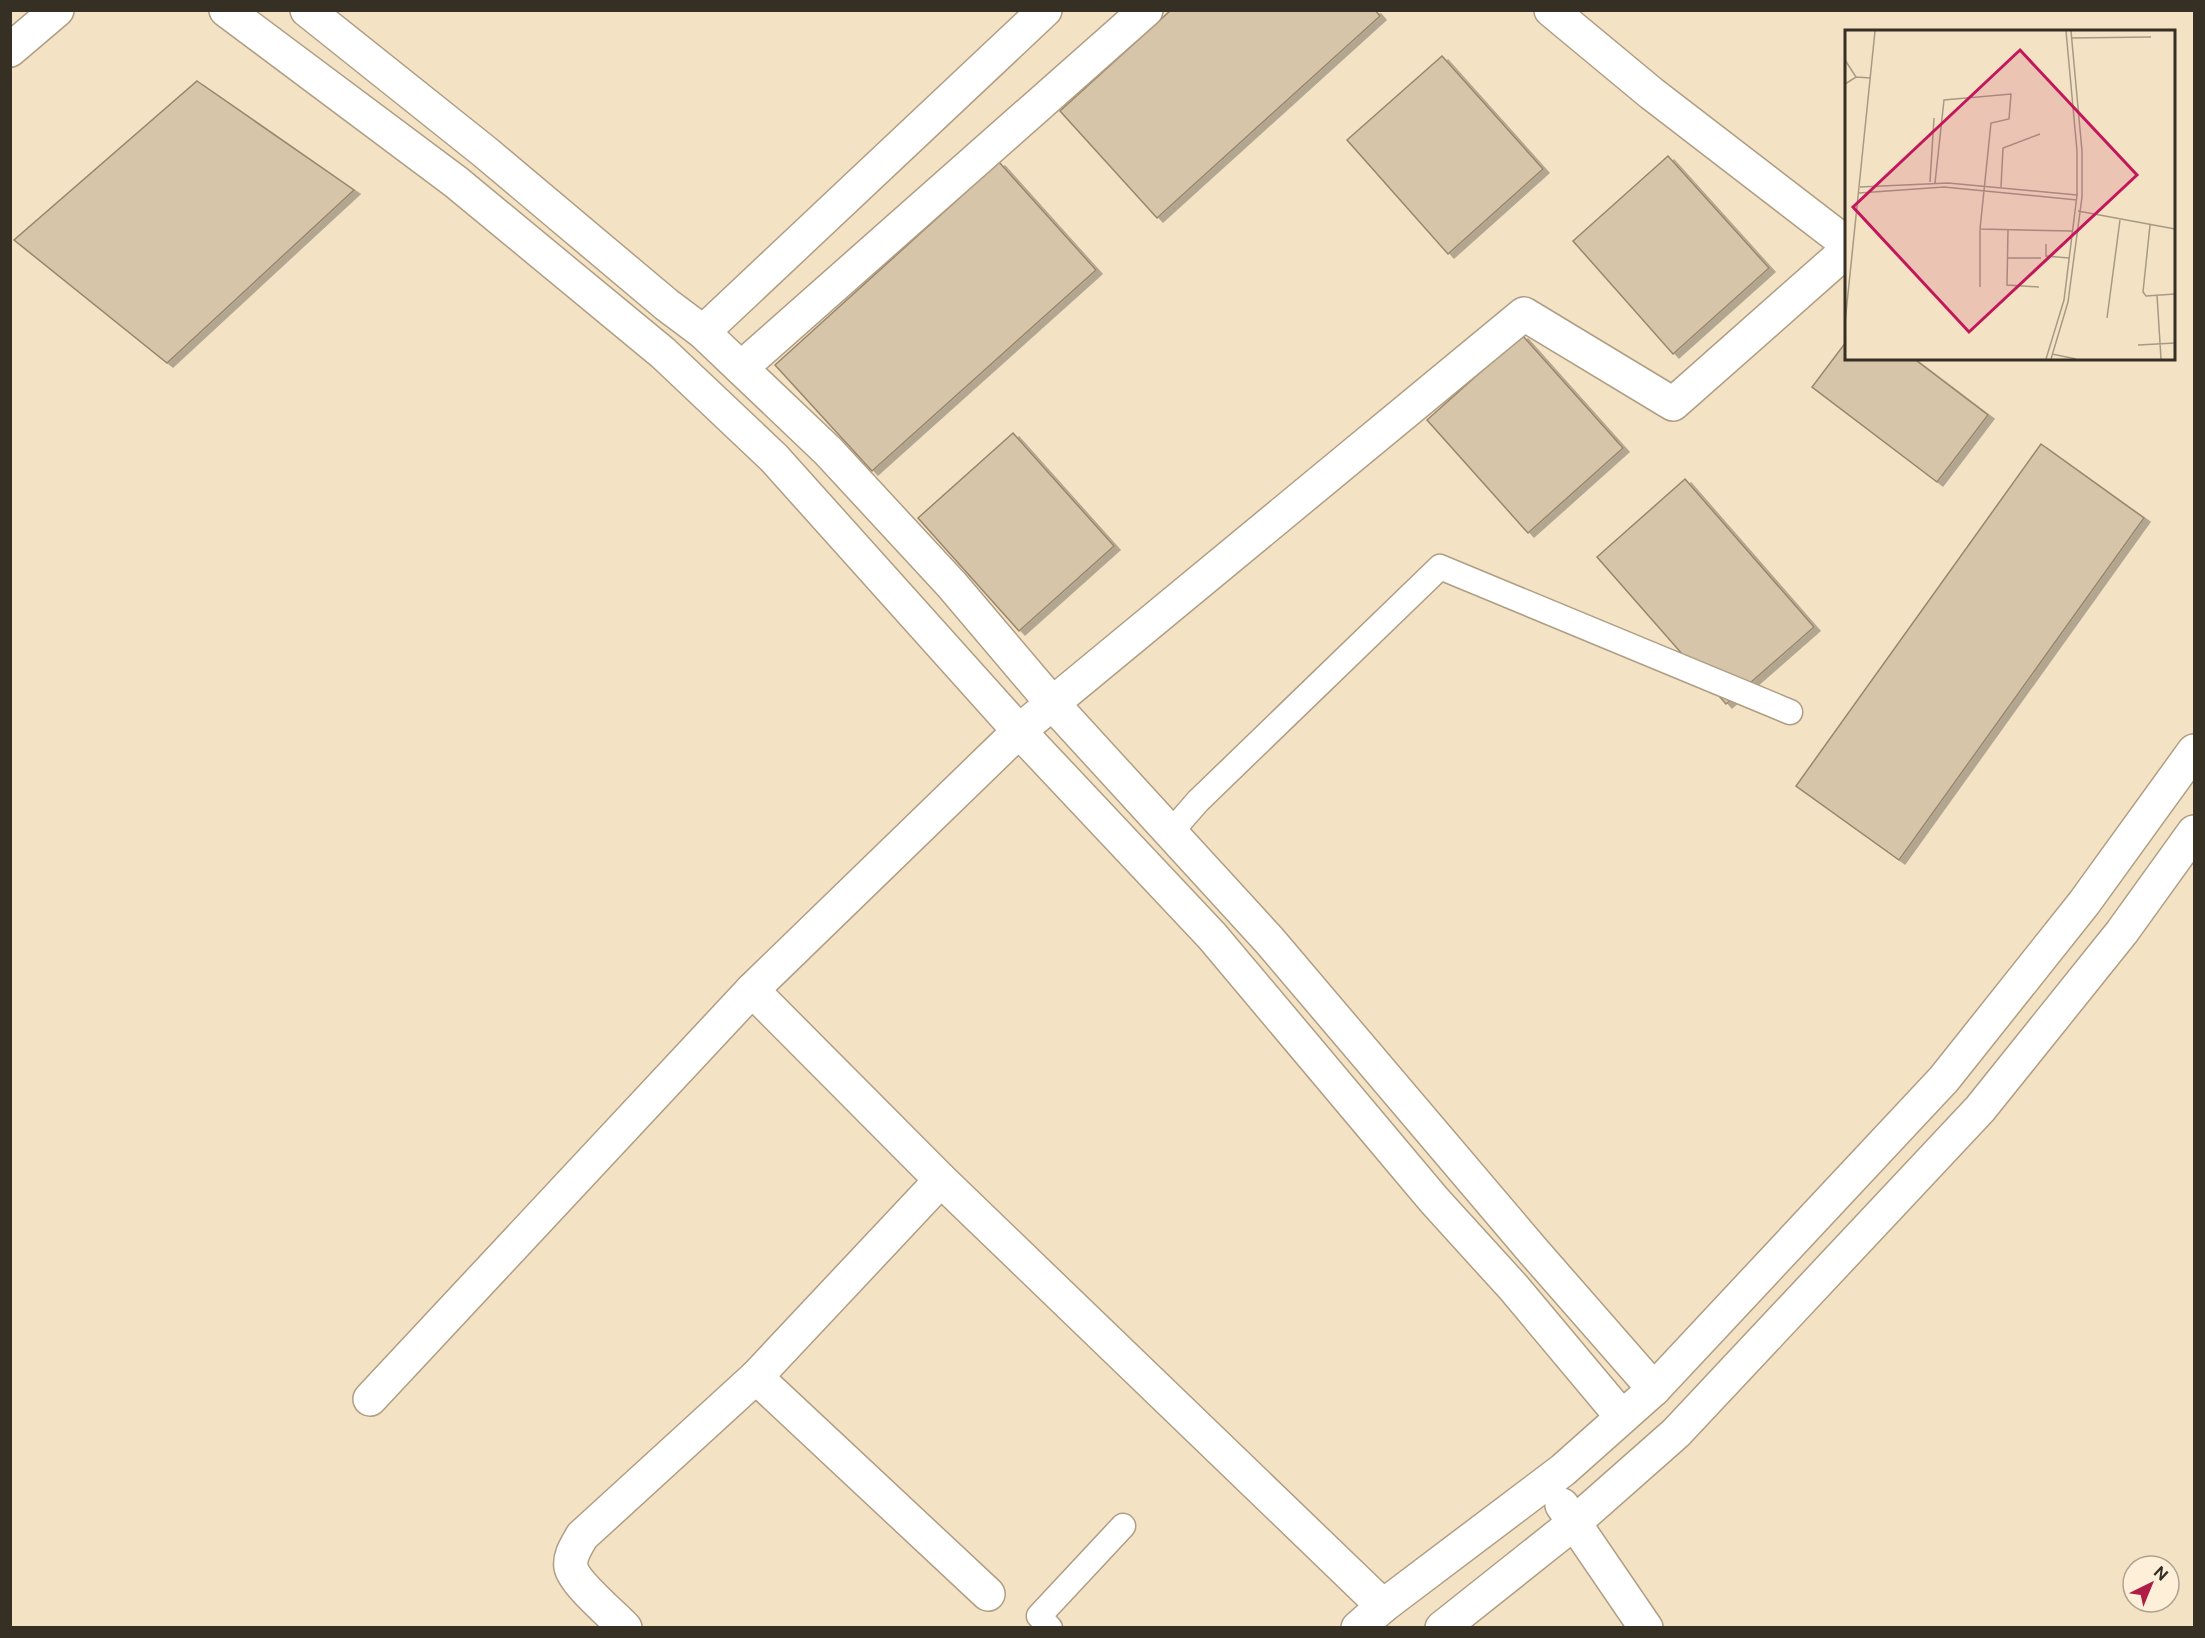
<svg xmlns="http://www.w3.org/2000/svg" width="2205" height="1638" font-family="'Public Sans',sans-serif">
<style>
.building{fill:#d7c5a9;stroke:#98876d;stroke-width:1.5;filter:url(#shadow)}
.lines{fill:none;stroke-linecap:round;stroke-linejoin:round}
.service-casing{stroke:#af9e83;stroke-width:27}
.minor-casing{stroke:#af9e83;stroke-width:36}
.tertiary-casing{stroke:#af9e83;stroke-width:36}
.service{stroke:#fff;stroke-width:24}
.minor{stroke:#fff;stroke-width:33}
.tertiary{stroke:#fff;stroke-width:33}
.inset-road{fill:none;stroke:#a79a84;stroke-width:1.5}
.view{fill:#c2185b;fill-opacity:0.15;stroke:#c2185b;stroke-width:3}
.inset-edge{fill:none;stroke:#362f24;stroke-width:3}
</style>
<defs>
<filter id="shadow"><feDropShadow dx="6" dy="4" stdDeviation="0" flood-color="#0004"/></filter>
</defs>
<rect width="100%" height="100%" fill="#f3e2c4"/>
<g class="building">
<path d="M 1171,10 L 1375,10 L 1380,16 L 1157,218 L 1060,111 Z"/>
<path d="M 1442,56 L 1543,169 L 1448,254 L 1347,140 Z"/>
<path d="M 197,81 L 354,190 L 167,363 L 14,240 Z"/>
<path d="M 1668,156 L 1769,268 L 1673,354 L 1573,241 Z"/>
<path d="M 999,162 L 1096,270 L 872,471 L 775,365 Z"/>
<path d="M 1522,335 L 1623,448 L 1528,533 L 1427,420 Z"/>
<path d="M 1846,342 L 1846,358 L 1913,358 L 1988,415 L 1937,482 L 1812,387 Z"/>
<path d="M 1013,433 L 1114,546 L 1019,631 L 918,518 Z"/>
<path d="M 2041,444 L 2144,518 L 1899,860 L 1796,786 Z"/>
<path d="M 1685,479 L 1814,627 L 1726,704 L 1597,557 Z"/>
</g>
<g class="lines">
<g class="service-casing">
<g id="service">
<path d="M 1171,832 L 1198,801 L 1440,567 L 1790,712"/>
<path d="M 1050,1628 L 1039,1616 L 1123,1526"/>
</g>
</g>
<g class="minor-casing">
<g id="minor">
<path d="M 1551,10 L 1651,93 L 1846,243"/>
<path d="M 703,332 L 1045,10"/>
<path d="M 741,368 L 1146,10"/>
<path d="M 756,1377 L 988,1594"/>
<path d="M 370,1399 L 752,990"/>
<path d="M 1383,1606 L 941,1180 L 752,990 L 1019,731 L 1524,314 L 1673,404 L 1846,251"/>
<path d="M 625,1628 C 613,1615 574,1583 571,1567 C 569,1556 577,1545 582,1536 L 756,1377 L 941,1180"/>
</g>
</g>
<g class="tertiary-casing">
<g id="tertiary">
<path d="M 226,10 L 456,182 L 663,353 L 774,458 L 1019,731 L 1212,936 L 1434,1200 L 1514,1288 L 1622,1417"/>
<path d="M 307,10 L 485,152 L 667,305 L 703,332 L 828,451 L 952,585 L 1052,703 L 1269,940 L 1534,1252 L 1654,1389"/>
<path d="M 10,50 L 57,10"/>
<path d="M 1562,1505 L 1646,1628"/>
<path d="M 1358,1628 L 1383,1606 L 1563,1470 L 1654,1389 L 1944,1079 L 2084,903 L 2194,751"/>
<path d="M 1442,1628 L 1574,1523 L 1676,1433 L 1980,1109 L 2122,932 L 2194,832"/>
</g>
</g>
<use href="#service" class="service"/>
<use href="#minor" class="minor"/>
<use href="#tertiary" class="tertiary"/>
</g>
<g transform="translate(1845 30)">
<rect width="330" height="330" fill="#f3e2c4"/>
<path class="inset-road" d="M 226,8 L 306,7M 0,30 L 11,47M 0,54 L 11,47 L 26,48M 85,152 L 89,88M 90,153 L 99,70 L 166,64 L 164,89 L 146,93 L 135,199 L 227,201M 15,157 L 103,153 L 232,165M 156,157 L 158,118 L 195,104M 14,163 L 99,157 L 232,170M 233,181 L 330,199M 305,195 L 298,262 L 301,266 L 330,264M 163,200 L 162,255 L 194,257M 201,214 L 201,226 L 224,228M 163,228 L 196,228M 135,257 L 135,199M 312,265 L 316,329M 262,288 L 275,190M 0,293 L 30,1M 293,315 L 330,313M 207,324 L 231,329M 201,329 L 219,270 L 232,165 L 232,121 L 221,1M 206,329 L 223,272 L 237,167 L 237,121 L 226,1"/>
<path class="view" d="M 175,20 L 292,145 L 124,302 L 8,177 Z"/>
<rect width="330" height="330" class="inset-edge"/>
</g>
<rect width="2205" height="1638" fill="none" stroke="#362f24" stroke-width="24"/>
<g transform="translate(2151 1584) rotate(43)"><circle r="28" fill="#feefd8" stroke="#aea290" stroke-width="1.5"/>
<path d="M0-4.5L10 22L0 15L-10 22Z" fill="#af1c45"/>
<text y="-9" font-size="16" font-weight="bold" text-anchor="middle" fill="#362f24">N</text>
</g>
</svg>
